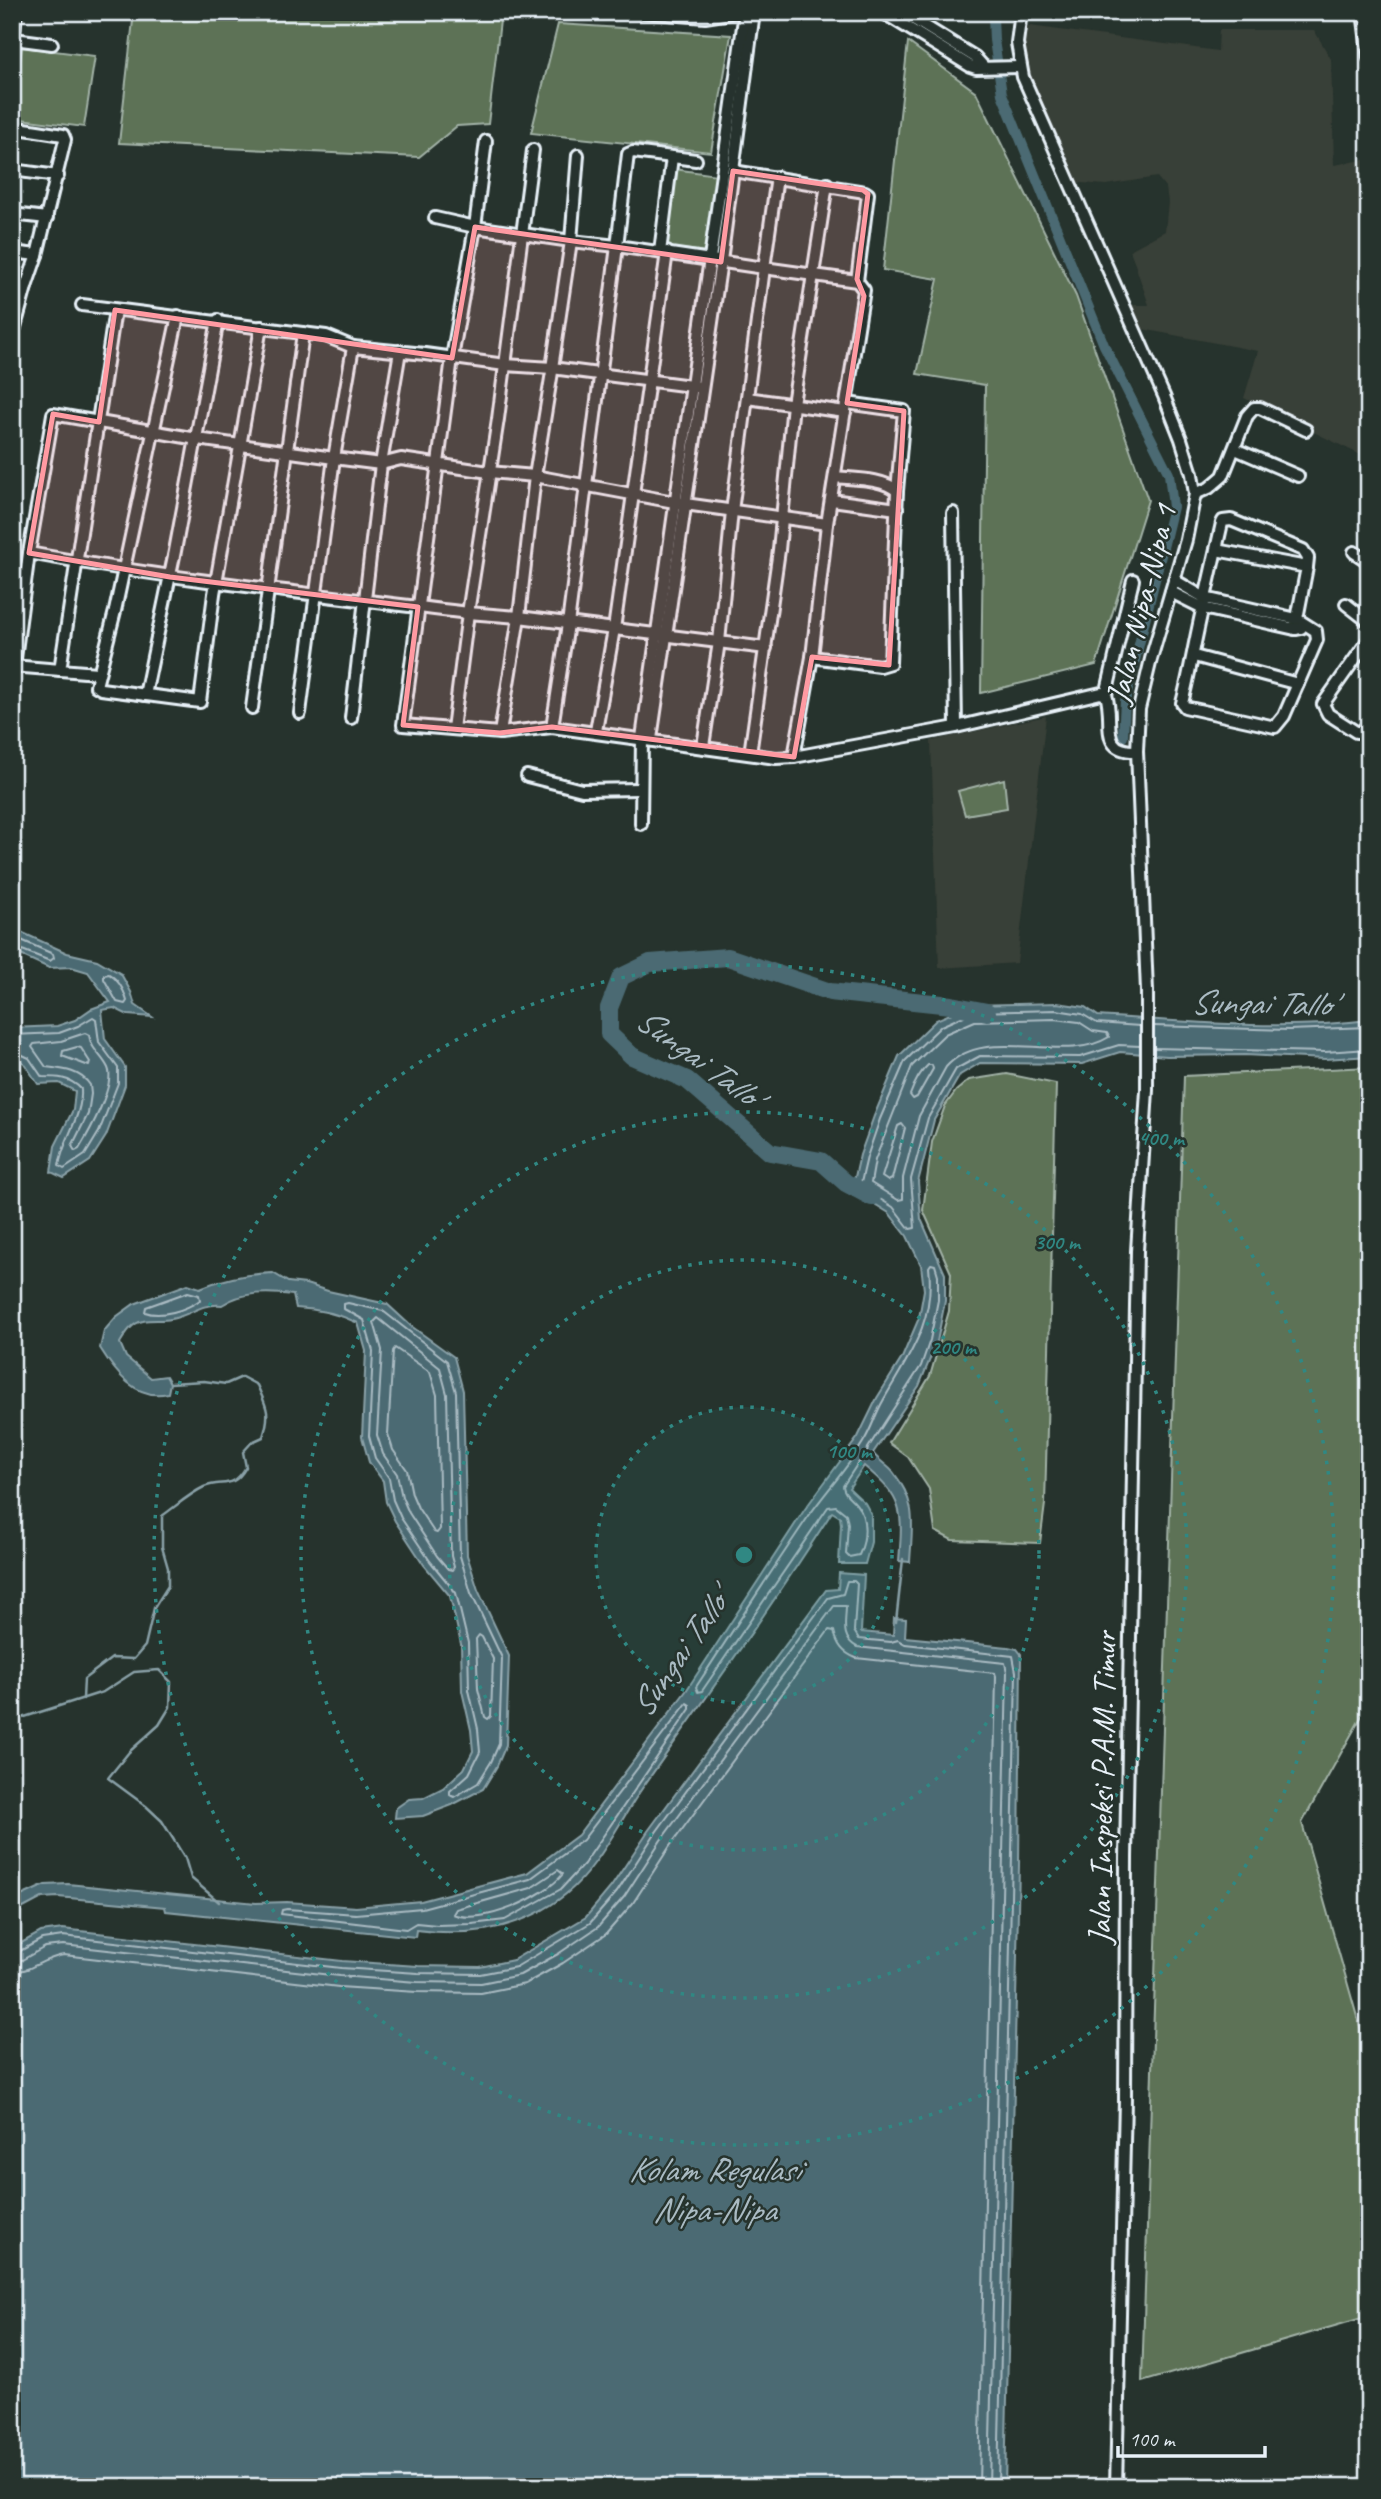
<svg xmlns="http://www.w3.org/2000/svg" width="1381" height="2499" font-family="Caveat,sans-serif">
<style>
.built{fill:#393f37}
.green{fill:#5d7256;stroke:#a2b2a7;stroke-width:2}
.water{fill:#4c6b73;stroke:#8aa1a8;stroke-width:2}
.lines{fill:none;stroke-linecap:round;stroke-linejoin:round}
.shore{stroke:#aabbc3;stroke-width:2}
.stream{stroke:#8aa1a8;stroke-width:2.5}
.canal{stroke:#4c6b73;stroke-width:10}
.river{stroke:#4c6b73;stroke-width:18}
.minor-casing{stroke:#e8f1f8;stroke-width:16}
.minor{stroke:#26332d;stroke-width:10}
.marked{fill:#ff9aa2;fill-opacity:0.2;stroke:#ff9aa2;stroke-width:5;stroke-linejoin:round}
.ring{fill:none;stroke:#308883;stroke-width:3.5;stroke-dasharray:3.5 7}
.labels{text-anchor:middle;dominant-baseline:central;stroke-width:5;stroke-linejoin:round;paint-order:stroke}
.street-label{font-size:33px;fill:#e8f1f8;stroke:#26332d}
.water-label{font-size:35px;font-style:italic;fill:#aabbc3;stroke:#26332d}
.centre{fill:#308883;stroke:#26332d;stroke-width:3.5}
.ring-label{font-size:21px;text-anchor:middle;font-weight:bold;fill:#308883;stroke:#26332d;stroke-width:5;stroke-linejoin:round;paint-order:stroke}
</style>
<rect width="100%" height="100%" fill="#26332d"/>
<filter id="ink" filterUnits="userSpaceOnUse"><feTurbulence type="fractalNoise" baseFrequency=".0143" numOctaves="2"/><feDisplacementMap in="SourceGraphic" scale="14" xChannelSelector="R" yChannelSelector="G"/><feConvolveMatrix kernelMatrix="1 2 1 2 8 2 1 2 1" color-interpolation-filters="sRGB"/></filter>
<g filter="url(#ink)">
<g class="built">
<path d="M 1022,25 L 1218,51 L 1219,30 L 1314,30 L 1331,59 L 1334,165 L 1369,159 L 1369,459 L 1244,398 L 1258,351 L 1137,328 L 1125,305 L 1149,305 L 1130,250 L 1165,231 L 1168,202 L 1166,188 L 1157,177 L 1106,185 L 1071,182 L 1045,124 L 1019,51 Z"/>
<path d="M 1046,716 L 1017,963 L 939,968 L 931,741 Z"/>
</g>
<g class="green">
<path d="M 134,12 L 501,12 L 488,124 L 457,126 L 419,157 L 119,143 Z"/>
<path d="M 558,24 L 731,35 L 711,152 L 531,133 Z"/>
<path d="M 908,42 L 976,92 L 1076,296 L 1148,500 L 1096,665 L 981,693 L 985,385 L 917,374 L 938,279 L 883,270 Z"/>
<path d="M 22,47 L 95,56 L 84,127 L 12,118 Z"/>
<path d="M 674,169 L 717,175 L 708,252 L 664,247 Z"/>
<path d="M 1004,779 L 1007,808 L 965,815 L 958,791 Z"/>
<path d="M 1369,1067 L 1369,1703 L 1302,1823 L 1369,2059 L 1369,2316 L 1142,2382 L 1184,1076 Z"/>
<path d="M 1007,1074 L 1056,1084 L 1045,1504 L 1040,1543 L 952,1540 L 935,1531 L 929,1489 L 908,1457 L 889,1443 L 930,1376 L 949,1311 L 951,1273 L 923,1210 L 932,1142 L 945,1106 L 956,1091 L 969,1080 Z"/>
</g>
<g class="water">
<path d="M 12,928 L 67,953 L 97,960 L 121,974 L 131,992 L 135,1005 L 152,1017 L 128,1015 L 114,1008 L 102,1010 L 105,1039 L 125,1067 L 125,1085 L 106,1136 L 90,1161 L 64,1178 L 51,1172 L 55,1146 L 73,1110 L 75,1091 L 59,1083 L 38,1084 L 24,1063 L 12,1056 L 12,1028 L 57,1026 L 75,1020 L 91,1009 L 110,1002 L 88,972 L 71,967 L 49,968 L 12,951 Z"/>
<path d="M 1057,1003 L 1085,1007 L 1098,1016 C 1188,1022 1280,1031 1369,1020 L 1369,1056 L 1325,1059 L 1245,1055 L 1167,1056 L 1120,1052 L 1082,1064 L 980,1063 L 960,1075 L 934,1120 L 918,1182 L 921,1219 L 945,1274 L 945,1301 L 937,1342 L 919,1386 L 873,1453 C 879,1461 887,1465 893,1472 C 918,1503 912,1526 910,1562 L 899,1561 C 903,1511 904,1499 864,1466 L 849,1488 L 865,1503 L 871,1514 L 871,1542 L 865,1564 L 839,1564 L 841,1524 L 840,1517 L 832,1512 C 772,1606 707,1696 643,1787 C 619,1822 599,1867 566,1894 C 522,1930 470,1937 416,1930 L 415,1937 L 166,1911 L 165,1907 L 58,1897 L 42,1898 L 12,1914 L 12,1900 L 45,1885 L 68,1884 L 256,1903 L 287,1902 L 356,1907 L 421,1901 L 527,1873 L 578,1835 L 686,1691 L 805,1509 L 858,1437 L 877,1398 L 902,1358 L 919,1318 L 924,1290 L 921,1265 L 907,1236 L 889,1213 L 852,1190 L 860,1155 L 874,1116 L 899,1056 L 936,1020 L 971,1005 Z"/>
<path d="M 273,1273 L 288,1282 L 306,1284 L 328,1291 L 387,1304 L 411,1326 L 454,1357 L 463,1391 L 467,1555 L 478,1590 L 509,1656 L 506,1745 L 497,1766 L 483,1789 L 452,1805 L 423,1816 L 395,1818 L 396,1808 L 409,1799 L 423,1798 L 443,1788 L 464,1769 L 473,1751 L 471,1730 L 462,1691 L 461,1644 L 450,1596 L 424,1565 L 395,1521 L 386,1502 L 383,1481 L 369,1462 L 362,1437 L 366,1351 L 358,1323 C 337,1313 319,1309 296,1308 L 293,1295 C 269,1292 243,1291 222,1305 C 201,1303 191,1315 171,1319 C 162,1321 152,1319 143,1321 C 132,1323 126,1333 120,1343 L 126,1357 L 151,1378 L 166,1376 L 170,1383 L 168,1393 C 136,1401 115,1372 100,1348 L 104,1331 L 116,1317 L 134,1304 L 188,1284 L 200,1288 C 224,1278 246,1274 273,1273 Z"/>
<path d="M 839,1573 L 864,1575 L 861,1632 L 893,1635 L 894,1618 L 906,1619 L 905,1637 L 1008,1647 L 1017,1649 L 1021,1654 L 1019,1866 L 1005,2487 L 12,2487 L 12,1948 L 41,1932 L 63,1929 L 342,1961 L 418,1966 L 480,1967 L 513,1960 L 586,1917 L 611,1887 L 648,1831 L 826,1590 L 838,1589 Z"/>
</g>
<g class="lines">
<g class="shore">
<path d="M 12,936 L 53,954 L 54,958 L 50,961 L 12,946"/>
<path d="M 109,974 C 119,980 124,990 127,1001 L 125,1004 L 117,1002 L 104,979 L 104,975 Z"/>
<path d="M 1055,1019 L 1079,1022 L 1093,1031 L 1107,1033 L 1109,1037 C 1063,1066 985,1023 946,1067 L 919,1116 L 903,1178 L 903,1199 L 898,1200 L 871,1183 L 875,1160 L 912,1066 L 945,1034 L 975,1021 Z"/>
<path d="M 1140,1026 L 1097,1023 L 1082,1014 L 1056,1010 L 973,1012 L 941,1026 L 905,1061 L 880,1119 L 867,1157 L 860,1187 L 893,1207 L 910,1229 L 915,1228 L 911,1179 L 928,1118 L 956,1069 L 980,1056 L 1080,1057 L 1119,1045 L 1140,1046"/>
<path d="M 1154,1026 L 1289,1030 L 1369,1027"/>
<path d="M 85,1033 L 89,1035 C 91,1050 102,1055 108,1068 C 116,1085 88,1134 79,1149 L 75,1151 L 72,1146 L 88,1114 L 91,1094 L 90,1085 C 80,1070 62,1069 46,1067 L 32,1047 L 34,1044 L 61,1041 Z"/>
<path d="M 12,1035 L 59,1033 L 78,1026 L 93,1017 L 96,1019 L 99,1042 L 118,1068 L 118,1083 L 99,1132 L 85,1155 L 64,1169 L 59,1166 C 63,1139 83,1116 81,1089 C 70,1077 57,1077 42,1077 L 29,1058 L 12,1050"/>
<path d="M 77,1047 L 81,1048 L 90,1062 L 89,1066 L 62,1056 L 63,1051 Z"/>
<path d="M 1154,1048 L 1325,1052 L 1369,1049"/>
<path d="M 928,1065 L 932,1065 L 933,1069 L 917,1097 L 913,1099 L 910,1095 C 914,1084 919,1073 928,1065 Z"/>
<path d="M 902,1124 L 905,1128 L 892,1179 L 888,1181 L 882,1177 L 898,1126 Z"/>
<path d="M 931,1264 L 935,1265 L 938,1275 L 938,1300 L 930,1340 L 921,1366 L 868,1448 L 866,1458 L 858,1463 L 843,1486 C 844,1495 851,1497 856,1504 C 868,1518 866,1540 859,1555 L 849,1557 L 846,1554 L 848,1524 L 846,1514 L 836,1506 L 828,1507 L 702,1691 L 698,1692 L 696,1687 C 733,1630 770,1573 808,1517 C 826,1491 849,1467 865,1439 C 872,1427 876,1413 883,1401 C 909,1355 935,1323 929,1267 Z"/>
<path d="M 188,1292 L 199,1295 L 200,1300 C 186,1310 161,1318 145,1312 L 146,1307 Z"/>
<path d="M 348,1303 L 383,1311 L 447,1361 L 456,1392 L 460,1556 L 471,1593 L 502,1658 L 499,1744 L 491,1762 L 478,1783 L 454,1797 L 450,1795 L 450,1791 L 469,1774 L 480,1752 L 478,1729 L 469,1690 L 468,1643 L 456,1593 L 430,1561 L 401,1518 L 393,1500 L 389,1478 L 375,1458 L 369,1436 L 373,1351 L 364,1320 L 344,1309 L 344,1304 Z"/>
<path d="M 378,1318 L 440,1368 L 447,1394 L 451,1556 L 454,1567 L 452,1570 L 448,1569 L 437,1556 L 409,1513 L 402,1497 L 397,1474 L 383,1454 L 377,1435 L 382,1350 L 374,1322 Z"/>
<path d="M 395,1348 L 430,1372 L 437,1395 L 440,1529 L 437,1533 L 434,1532 L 418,1508 L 412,1494 L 407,1470 L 393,1450 L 388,1434 L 393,1351 Z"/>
<path d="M 479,1635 L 482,1637 L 493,1659 L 491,1716 L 488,1719 L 485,1717 L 478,1689 L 476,1639 Z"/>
<path d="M 687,1703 L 690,1705 L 690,1709 L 584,1864 L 561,1889 L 505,1920 L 472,1924 L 437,1925 L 416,1923 L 406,1929 L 281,1914 L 282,1910 L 287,1909 L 356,1914 L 422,1908 L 530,1879 L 583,1840 Z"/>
<path d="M 558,1870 L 563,1874 C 545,1897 482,1926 453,1914 L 456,1909 L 531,1888 Z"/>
<path d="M 12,1953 L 18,1952 L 42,1939 L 63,1936 L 341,1968 L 418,1973 L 480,1974 L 516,1967 L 590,1923 L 617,1892 L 654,1835 L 828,1598 L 843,1594 L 847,1581 L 854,1581 L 857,1584 L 854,1631 L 859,1639 L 891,1642 L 898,1640 L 905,1644 L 1013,1656 L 1016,1672 L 998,2487"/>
<path d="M 12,1962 L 22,1960 L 45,1947 L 63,1945 L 340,1976 L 417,1982 L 481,1983 L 520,1975 L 558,1954 L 598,1927 L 624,1897 L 661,1840 L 834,1606 L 846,1606 C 846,1622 840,1638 857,1647 L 1005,1663 L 1007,1672 L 989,2487"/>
<path d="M 12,1972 C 30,1972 43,1958 64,1955 L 339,1987 L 417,1992 L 481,1993 L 525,1984 L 563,1963 L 606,1934 L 633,1903 L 670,1846 L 829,1630 L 834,1631 C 837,1645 843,1653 856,1658 L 995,1673 L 996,1676 L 979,2487"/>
</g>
<g class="stream">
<path d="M 896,1622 L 903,1559"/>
<path d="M 83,1699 L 84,1679 L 112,1658 L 134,1659 L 145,1646 L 154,1608 L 168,1586 L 168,1568 L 162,1547 L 162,1516 C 175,1507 189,1494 204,1487 C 223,1479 232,1491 246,1467 L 243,1452 L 252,1442 L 263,1437 C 271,1412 267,1408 257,1385 L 242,1377 L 226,1384 L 204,1381 L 170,1383"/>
<path d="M 12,1721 L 103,1692 L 134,1672 L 159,1670 L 171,1682 L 170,1707 L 159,1725 L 129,1752 L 108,1778 L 146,1806 L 162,1821 L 185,1858 L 191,1878 L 219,1902"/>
</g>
<path class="canal" d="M 996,12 L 993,17 L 994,40 L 1002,94 L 1104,345 L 1169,474 L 1173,507 L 1125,701 L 1123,737"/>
<path class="river" d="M 872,1197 L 846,1183 L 821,1161 L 770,1152 L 687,1080 L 632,1056 L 609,1034 L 609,1008 L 621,977 L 650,963 L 728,957 L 830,992 L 951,1005 L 987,1012"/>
<g class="minor-casing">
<g id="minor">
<path d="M 641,12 L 705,17 L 736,12"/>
<path d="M 882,12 L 970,66 L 976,68 L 1020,67"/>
<path d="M 902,12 L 975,57 L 983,66"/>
<path d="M 1021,12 L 1017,43 L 1023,77 L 1164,396 L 1181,439 L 1192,474 L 1195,494 L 1186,540 L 1151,659 L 1139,709 L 1137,751 L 1147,991 L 1147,1090 L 1137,1251 L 1126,1858 L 1125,2100 L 1116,2487"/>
<path d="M 1363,12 L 1369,58"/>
<path d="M 14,39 L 52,44"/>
<path d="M 12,53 L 16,12"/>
<path d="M 12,127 L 63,135 L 65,140 L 37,255 L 26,287 L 12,286"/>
<path d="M 533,150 L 498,419 L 468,613 L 519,617 L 535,476 L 685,504 L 827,524"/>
<path d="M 12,170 L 58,176"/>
<path d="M 733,171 L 865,192 L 868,194 L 857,281"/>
<path d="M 12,214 L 47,218"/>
<path d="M 435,218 L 475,227 L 486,141"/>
<path d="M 12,252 L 37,255"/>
<path d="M 660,252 L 672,157"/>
<path d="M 82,305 L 326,336 L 353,347 L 334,458 L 381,464 L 401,459 L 489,472 L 535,476 L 552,372"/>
<path d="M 178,316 L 115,611 L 96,686 L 101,689 L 200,702 L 214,594 L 261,327"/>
<path d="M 12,338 L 26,287"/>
<path d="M 353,347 L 425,354 L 505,365 L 552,368 L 699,387"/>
<path d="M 552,368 L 571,241 L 617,246 L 628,154 L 633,152 L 696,160"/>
<path d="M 747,398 L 845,412"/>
<path d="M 847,403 L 904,411 L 897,491"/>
<path d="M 1235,449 L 1298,476"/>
<path d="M 1195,494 L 1209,488 L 1223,476 L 1247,416 L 1254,408 L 1260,408 L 1306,430"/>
<path d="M 832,500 L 897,509"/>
<path d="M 953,513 L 956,727"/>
<path d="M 1216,550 L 1307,567 L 1295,629"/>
<path d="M 1354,552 L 1369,562"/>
<path d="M 1174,580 L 1205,598 L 1297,619 L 1316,631 L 1317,640 L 1284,716 L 1275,727 L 1185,707 L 1182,703 C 1191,668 1196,633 1205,598 L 1222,523 L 1223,521 L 1231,520 L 1303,550 L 1308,558 L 1307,567"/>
<path d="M 1171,592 L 1203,608 L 1295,629 L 1301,628"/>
<path d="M 1346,604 L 1369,622"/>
<path d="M 1369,639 L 1323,704 L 1328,714 L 1356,732 L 1361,732 L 1369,724"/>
<path d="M 766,648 L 519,617 L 500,733 L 552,727 L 776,758 L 794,757 L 956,727 L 1101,693 L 1106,695 C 1115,721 1097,752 1137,751"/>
<path d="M 1194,656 L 1298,684"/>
<path d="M 812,657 L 880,666 L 890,663 L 897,491 C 884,478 853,479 835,477"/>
<path d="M 12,666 L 97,673"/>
<path d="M 14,666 L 29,553"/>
<path d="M 60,670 L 115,310"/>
<path d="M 145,695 L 175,551 L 218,320"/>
<path d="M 1106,695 L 1133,580"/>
<path d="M 252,708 L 303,333"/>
<path d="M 300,713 L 334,458 L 197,439 L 53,414 L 29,553 C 175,580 321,595 468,613 L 453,729"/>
<path d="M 351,718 L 381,464 L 400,351"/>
<path d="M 552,727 L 568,624 L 617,246 L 764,268 L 777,177"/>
<path d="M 596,731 L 614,629 L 667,252"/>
<path d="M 500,733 L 403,725 L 452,358 L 475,227 L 571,241 L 578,155"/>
<path d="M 651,739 L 721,261 L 754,12"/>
<path d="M 703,746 L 719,642 L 732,511 L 764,268 L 857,281 L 864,290 L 827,524 L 812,657 L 794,757"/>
<path d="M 750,754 L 779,550 L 793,404 L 827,184"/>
<path d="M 527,776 L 582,790 L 639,789"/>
<path d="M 641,824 L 642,738 L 745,12"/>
</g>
</g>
<use href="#minor" class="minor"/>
</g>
</g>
<path class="marked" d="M 733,171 L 863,190 L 868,194 L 857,279 L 864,296 L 847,403 L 904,411 L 889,665 L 812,657 L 794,757 L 552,727 L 500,733 L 403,725 L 418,607 L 170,577 L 29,553 L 53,414 L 99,422 L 115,310 L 452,358 L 475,227 L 721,262 Z"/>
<circle cx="744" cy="1555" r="148" fill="#308883" fill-opacity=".12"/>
<g class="ring">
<circle cx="744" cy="1555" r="148"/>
<circle cx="744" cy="1555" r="295"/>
<circle cx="744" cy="1555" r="443"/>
<circle cx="744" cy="1555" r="590"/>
</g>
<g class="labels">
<g class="street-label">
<text transform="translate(1141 604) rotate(-76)">Jalan Nipa-Nipa 1</text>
<text transform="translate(1102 1788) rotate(-89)">Jalan Inspeksi P.A.M. Timur</text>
</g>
<g class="water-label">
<text transform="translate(1262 1003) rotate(1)">Sungai Tallo'</text>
<text transform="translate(698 1057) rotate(36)">Sungai Tallo'</text>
<text transform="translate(679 1654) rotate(-55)">Sungai Tallo'</text>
<text x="714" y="2169">Kolam Regulasi<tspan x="714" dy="40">Nipa-Nipa</tspan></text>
</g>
</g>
<circle cx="744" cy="1555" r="10" class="centre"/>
<g class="ring-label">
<text x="1161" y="1145">400 m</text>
<text x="1057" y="1249">300 m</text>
<text x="953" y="1354">200 m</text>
<text x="849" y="1458">100 m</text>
</g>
<rect width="1381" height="2499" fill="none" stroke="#26332d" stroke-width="42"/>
<rect x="21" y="21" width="1339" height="2457" fill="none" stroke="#e8f1f8" stroke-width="2.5" filter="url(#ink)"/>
<path d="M1118 2446v10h147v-10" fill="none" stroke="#e8f1f8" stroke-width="3.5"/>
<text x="1129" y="2446" font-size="21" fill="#e8f1f8" stroke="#26332d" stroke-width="5" paint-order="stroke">100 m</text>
</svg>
